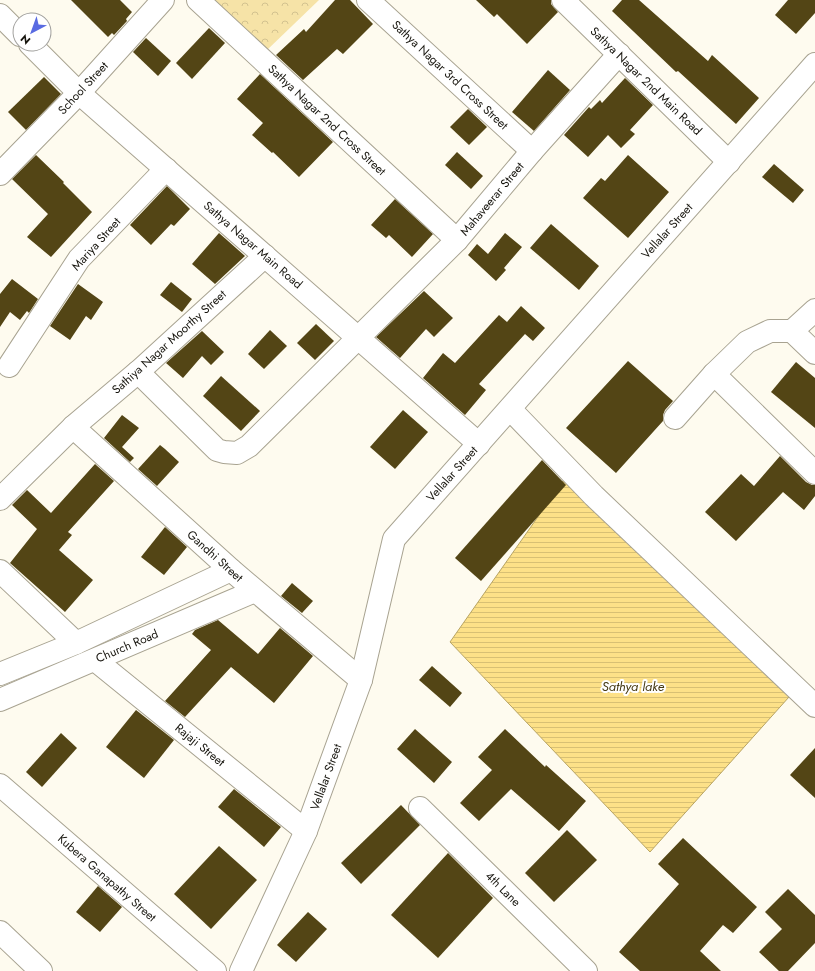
<svg xmlns="http://www.w3.org/2000/svg" width="815" height="971" font-family="Jost,sans-serif">
<style>
.park{fill:url(#park-crowns)}
.water{fill:url(#water-rules);stroke:#b8a463}
.building{fill:#534515}
.lines{fill:none;stroke-linecap:round;stroke-linejoin:round}
.street-casing{stroke:#a8a391;stroke-width:24}
.secondary-casing{stroke:#a8a391;stroke-width:24}
.street{stroke:#fff;stroke-width:22}
.secondary{stroke:#fff;stroke-width:22}
.labels{text-anchor:middle;dominant-baseline:central;stroke-width:4;stroke-linejoin:round;paint-order:stroke}
.street-label{font-size:12px;fill:#16140d;stroke:#fff}
.water-label{font-size:13px;font-style:italic;fill:#453913;stroke:#fff}
</style>
<defs>
<pattern id="park-crowns" width="20" height="18" patternUnits="userSpaceOnUse"><rect width="20" height="18" fill="#f6e3a7"/><path d="M2 6a3 3 0 1 1 6 0M12 15a3 3 0 1 1 6 0" fill="none" stroke="#d2c28f"/></pattern>
<pattern id="water-rules" width="6" height="5" patternUnits="userSpaceOnUse"><rect width="6" height="5" fill="#fde188"/><path d="M0 2.5h6" fill="none" stroke="#d8c074"/></pattern>
</defs>
<rect width="100%" height="100%" fill="#fefbef"/>
<path class="park" d="M 211,0 L 319,0 L 266,51 Z"/>
<path class="water" d="M 568,474 L 789,697 L 650,852 L 450,642 Z"/>
<g class="building">
<path d="M 71,0 L 120,0 L 132,12 L 126,19 L 127,21 L 114,35 L 112,33 L 108,37 Z"/>
<path d="M 335,0 L 350,0 L 373,24 L 343,54 L 337,49 L 303,80 L 276,55 L 304,29 L 306,32 Z"/>
<path d="M 476,0 L 551,0 L 551,4 L 558,12 L 527,44 L 497,14 L 494,17 Z"/>
<path d="M 622,0 L 639,0 L 708,61 L 712,55 L 759,98 L 736,124 L 678,71 L 676,72 L 612,11 Z"/>
<path d="M 788,0 L 815,0 L 815,13 L 796,34 L 775,15 Z"/>
<path d="M 209,28 L 225,43 L 192,79 L 176,63 Z"/>
<path d="M 146,38 L 171,61 L 158,76 L 133,52 Z"/>
<path d="M 548,70 L 570,90 L 534,131 L 512,112 Z"/>
<path d="M 260,74 L 333,142 L 299,177 L 273,152 L 272,153 L 252,135 L 263,123 L 237,99 Z"/>
<path d="M 44,77 L 61,94 L 26,130 L 8,112 Z"/>
<path d="M 625,78 L 653,105 L 630,130 L 635,134 L 621,148 L 608,135 L 588,157 L 564,135 L 589,107 L 591,109 L 600,100 L 602,103 Z"/>
<path d="M 468,109 L 487,127 L 469,145 L 450,127 Z"/>
<path d="M 457,152 L 483,176 L 471,189 L 445,165 Z"/>
<path d="M 36,155 L 64,182 L 63,183 L 92,212 L 51,257 L 27,237 L 48,214 L 12,179 Z"/>
<path d="M 628,155 L 669,192 L 628,238 L 583,198 L 601,178 L 605,181 Z"/>
<path d="M 774,164 L 804,190 L 793,203 L 762,177 Z"/>
<path d="M 167,186 L 190,209 L 174,226 L 171,224 L 151,245 L 130,225 Z"/>
<path d="M 395,199 L 433,234 L 412,257 L 389,235 L 386,238 L 371,225 Z"/>
<path d="M 551,224 L 599,266 L 579,290 L 530,248 Z"/>
<path d="M 219,233 L 245,256 L 215,284 L 192,264 Z"/>
<path d="M 505,233 L 522,247 L 504,268 L 506,270 L 496,281 L 468,255 L 477,244 L 488,254 Z"/>
<path d="M 12,279 L 38,299 L 29,313 L 27,311 L 20,320 L 10,312 L 0,327 L 0,294 Z"/>
<path d="M 171,282 L 192,299 L 182,312 L 160,295 Z"/>
<path d="M 78,284 L 103,302 L 91,320 L 86,316 L 70,340 L 50,326 Z"/>
<path d="M 424,291 L 453,318 L 434,337 L 426,329 L 400,358 L 376,337 Z"/>
<path d="M 521,306 L 545,328 L 533,341 L 525,334 L 479,384 L 486,390 L 465,415 L 423,378 L 443,353 L 455,363 L 499,315 L 507,322 Z"/>
<path d="M 316,324 L 334,341 L 315,360 L 297,343 Z"/>
<path d="M 270,330 L 287,346 L 264,369 L 248,354 Z"/>
<path d="M 202,331 L 224,352 L 211,365 L 202,356 L 183,378 L 166,363 Z"/>
<path d="M 628,361 L 673,401 L 665,410 L 663,415 L 663,421 L 616,473 L 566,428 Z"/>
<path d="M 796,362 L 815,378 L 815,428 L 771,392 Z"/>
<path d="M 221,376 L 260,411 L 241,431 L 203,396 Z"/>
<path d="M 403,410 L 428,432 L 395,469 L 370,447 Z"/>
<path d="M 122,415 L 139,428 L 122,447 L 134,458 L 130,462 L 104,438 Z"/>
<path d="M 160,445 L 165,449 L 179,462 L 157,486 L 138,469 Z"/>
<path d="M 780,456 L 806,482 L 812,485 L 815,485 L 815,496 L 804,510 L 783,492 L 736,541 L 705,512 L 741,474 L 754,486 Z"/>
<path d="M 542,460 L 566,485 L 481,581 L 455,558 Z"/>
<path d="M 95,464 L 114,481 L 68,532 L 72,535 L 59,550 L 93,580 L 65,612 L 10,563 L 37,529 L 12,505 L 27,490 L 51,513 Z"/>
<path d="M 165,527 L 187,547 L 164,575 L 141,557 Z"/>
<path d="M 292,583 L 313,601 L 302,613 L 281,596 Z"/>
<path d="M 218,620 L 258,654 L 280,628 L 313,656 L 274,703 L 231,667 L 185,717 L 165,701 L 211,650 L 192,634 L 195,630 Z"/>
<path d="M 432,666 L 462,693 L 450,707 L 419,680 Z"/>
<path d="M 136,710 L 174,740 L 144,778 L 106,747 Z"/>
<path d="M 415,729 L 452,762 L 434,783 L 397,749 Z"/>
<path d="M 505,729 L 545,767 L 546,765 L 586,801 L 559,831 L 511,789 L 479,821 L 460,803 L 492,770 L 478,757 Z"/>
<path d="M 61,733 L 77,748 L 42,787 L 26,772 Z"/>
<path d="M 815,748 L 815,798 L 790,775 Z"/>
<path d="M 234,789 L 281,827 L 264,847 L 218,807 Z"/>
<path d="M 401,805 L 420,825 L 361,884 L 341,863 Z"/>
<path d="M 567,830 L 597,860 L 554,902 L 525,873 Z"/>
<path d="M 683,838 L 757,907 L 733,933 L 723,925 L 700,951 L 721,971 L 640,971 L 619,952 L 679,884 L 658,864 Z"/>
<path d="M 219,846 L 257,880 L 211,929 L 174,894 Z"/>
<path d="M 448,853 L 493,898 L 438,958 L 391,915 Z"/>
<path d="M 98,886 L 122,907 L 100,932 L 76,912 Z"/>
<path d="M 788,889 L 815,915 L 815,943 L 788,971 L 779,971 L 759,952 L 782,929 L 765,912 Z"/>
<path d="M 308,912 L 327,929 L 296,962 L 277,945 Z"/>
</g>
<g class="lines">
<g class="street-casing">
<g id="street">
<path d="M 198,0 L 457,240"/>
<path d="M 368,0 L 532,151"/>
<path d="M 563,0 L 729,162"/>
<path d="M 0,15 L 20,35"/>
<path d="M 30,44 L 79,93 L 479,444"/>
<path d="M 0,174 L 79,93 L 163,0"/>
<path d="M 792,331 L 815,310"/>
<path d="M 9,366 L 79,259 L 166,169"/>
<path d="M 138,372 L 217,450 L 224,452 L 237,453 L 249,446 L 457,240 L 532,151 L 619,54"/>
<path d="M 714,374 L 815,473"/>
<path d="M 510,409 L 594,496 L 815,706"/>
<path d="M 675,418 L 714,374 L 747,342 L 770,331 L 792,331 L 815,353"/>
<path d="M 73,427 L 231,570 L 361,680"/>
<path d="M 0,499 L 73,427 L 138,372 L 265,256"/>
<path d="M 0,571 L 76,643"/>
<path d="M 95,660 L 306,831"/>
<path d="M 0,674 L 76,643 L 231,570"/>
<path d="M 0,700 L 255,591"/>
<path d="M 0,785 L 215,971"/>
<path d="M 420,808 L 586,971"/>
<path d="M 0,932 L 41,971"/>
</g>
</g>
<g class="secondary-casing">
<path id="secondary" d="M 241,971 L 306,831 L 361,680 L 394,539 L 815,64"/>
</g>
<use href="#street" class="street"/>
<use href="#secondary" class="secondary"/>
</g>
<g class="labels">
<g class="street-label">
<text transform="translate(450 75) rotate(43)">Sathya Nagar 3rd Cross Street</text>
<text transform="translate(646 81) rotate(44)">Sathya Nagar 2nd Main Road</text>
<text transform="translate(83 88) rotate(-47)">School Street</text>
<text transform="translate(327 120) rotate(43)">Sathya Nagar 2nd Cross Street</text>
<text transform="translate(492 199) rotate(-50)">Mahaveerar Street</text>
<text transform="translate(667 231) rotate(-48)">Vellalar Street</text>
<text transform="translate(96 244) rotate(-48)">Mariya Street</text>
<text transform="translate(253 245) rotate(41)">Sathya Nagar Main Road</text>
<text transform="translate(169 342) rotate(-42)">Sathiya Nagar Moorthy Street</text>
<text transform="translate(452 474) rotate(-48)">Vellalar Street</text>
<text transform="translate(215 556) rotate(42)">Gandhi Street</text>
<text transform="translate(127 646) rotate(-23)">Church Road</text>
<text transform="translate(200 745) rotate(39)">Rajaji Street</text>
<text transform="translate(326 777) rotate(-70)">Vellalar Street</text>
<text transform="translate(107 878) rotate(41)">Kubera Ganapathy Street</text>
<text transform="translate(503 889) rotate(45)">4th Lane</text>
</g>
<g class="water-label">
<text x="633" y="686">Sathya lake</text>
</g>
</g>
<g transform="translate(32 32) rotate(221)"><circle r="19" fill="#ffffff" stroke="#a2a19e"/>
<path d="M0-3L7 15L0 10L-7 15Z" fill="#596be2"/>
<text y="-6" font-size="11" font-weight="bold" text-anchor="middle" fill="#16140d">N</text>
</g>
</svg>
